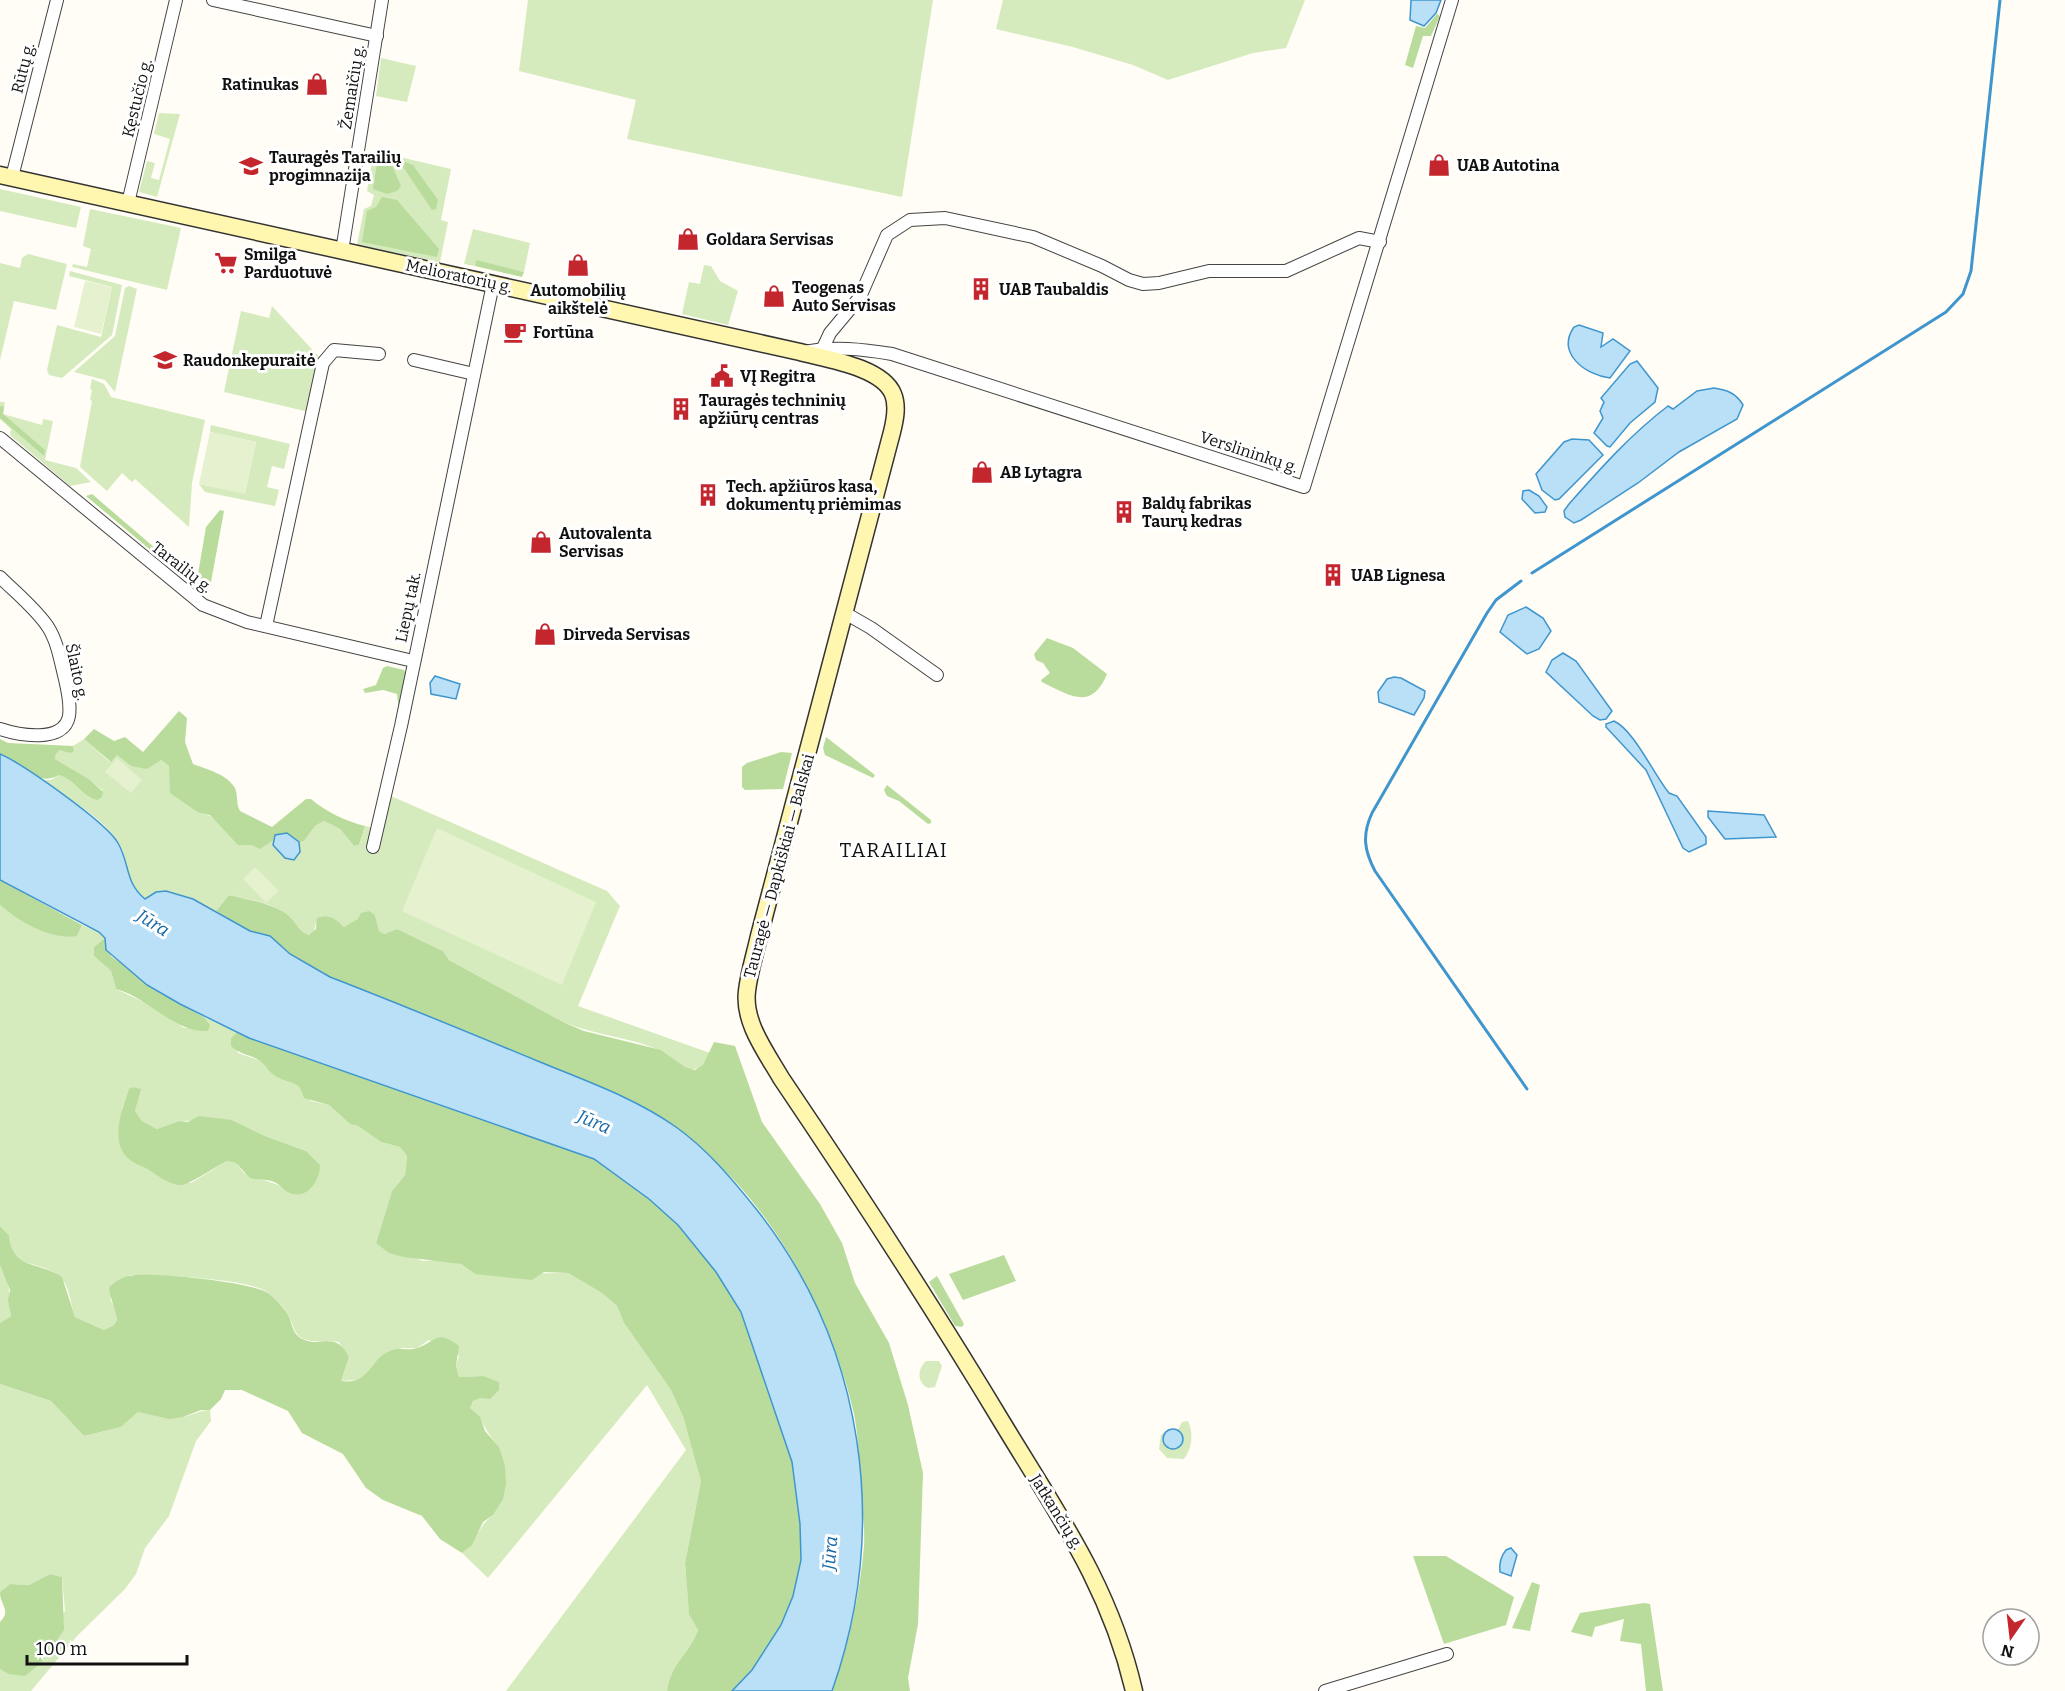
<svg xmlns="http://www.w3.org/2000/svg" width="2065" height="1691" font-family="Bitter,serif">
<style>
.green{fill:#d5ebbd;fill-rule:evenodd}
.forest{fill:#b9dc9c}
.pitch{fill:#e6f2cf}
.water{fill:#b9e0f7;stroke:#3f96cf;stroke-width:1.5}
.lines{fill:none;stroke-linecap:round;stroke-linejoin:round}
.stream{stroke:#3f96cf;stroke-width:3}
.minor-casing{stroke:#444;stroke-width:14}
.secondary-casing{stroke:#333;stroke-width:19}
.minor{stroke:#fff;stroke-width:12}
.secondary{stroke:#fff6b0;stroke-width:16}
.labels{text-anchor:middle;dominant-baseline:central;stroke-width:6;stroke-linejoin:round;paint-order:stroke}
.street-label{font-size:16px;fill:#111;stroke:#fff}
.poi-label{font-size:16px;font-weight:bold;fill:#111;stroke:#fff;text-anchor:start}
.water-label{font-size:18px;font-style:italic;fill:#1768a6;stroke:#fff}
.quarter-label{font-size:20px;letter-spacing:1.5px;fill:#111;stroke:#fff}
</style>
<rect width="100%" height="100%" fill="#fffdf5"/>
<g class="green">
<path d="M 528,0 L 933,0 L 902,197 L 627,139 L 636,100 L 519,71 Z"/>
<path d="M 1003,0 L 1305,0 L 1286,48 L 1253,53 L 1168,80 L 1133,65 L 1073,47 L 996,29 Z"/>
<path d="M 381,58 L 416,66 L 407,102 L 376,96 Z"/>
<path d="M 159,113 L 180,114 L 157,197 L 139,192 L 147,161 L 155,163 L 151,178 L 159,180 L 170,139 L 154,134 Z"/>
<path d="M 374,151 L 451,169 L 441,220 L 448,222 L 440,262 L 357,245 L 364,209 L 371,206 L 374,195 L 367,191 Z"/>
<path d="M 0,189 L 81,207 L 76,228 L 0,211 Z"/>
<path d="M 90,209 L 181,228 L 167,290 L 72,267 L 73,264 L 87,267 L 91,249 L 83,246 Z"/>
<path d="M 473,229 L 530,243 L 524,272 L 476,261 L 475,266 L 464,264 Z"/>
<path d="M 28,254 L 67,264 L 56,310 L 14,301 L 0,360 L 0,263 L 20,268 L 22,258 Z"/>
<path d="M 704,265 L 711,266 L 720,281 L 738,291 L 728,325 L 682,314 L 689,282 L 700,284 Z"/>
<path d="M 70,271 L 122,285 L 112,335 L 62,378 L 49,375 L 47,370 L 57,325 L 101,337 L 112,287 L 69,276 Z"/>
<path d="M 129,286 L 137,289 L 115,392 L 105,380 L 74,372 L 115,336 L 125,288 Z"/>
<path d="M 272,306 L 321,359 L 309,412 L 224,392 L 241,311 L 269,318 Z"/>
<path d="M 92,379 L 104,384 L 111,397 L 205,420 L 192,483 L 189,527 L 135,479 L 132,482 L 122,473 L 107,491 L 80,467 L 92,401 L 90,400 L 92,390 L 90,389 Z"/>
<path d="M 0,402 L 5,402 L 3,414 L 42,425 L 43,419 L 53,421 L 45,460 L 76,468 L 91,482 L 70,486 L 10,435 L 11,429 L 0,419 Z"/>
<path d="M 211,425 L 290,444 L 284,469 L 272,466 L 267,487 L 279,490 L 275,506 L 205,492 L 199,484 L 245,493 L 256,442 L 210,432 Z"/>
<path d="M 84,739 L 110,762 L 117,755 L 131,766 L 161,760 L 169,766 L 198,813 C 210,814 222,821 226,832 L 275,835 L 304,841 L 315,826 L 324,821 L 340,829 L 354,846 L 359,845 L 365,826 L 383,830 L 391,796 L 607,891 L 620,906 L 578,1006 L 710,1053 C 707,1059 704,1068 695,1069 C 682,1071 671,1054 659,1050 C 629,1037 596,1035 565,1023 L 449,960 L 443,951 L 397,929 L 384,934 L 379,931 L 375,915 L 344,927 L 335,919 L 316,924 L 313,934 C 298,937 298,923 288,915 C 274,903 247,899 229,895 L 216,911 C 193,900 169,883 145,899 C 124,883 131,864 118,842 C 102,816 65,797 41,780 L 51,780 L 59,775 L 66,777 L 80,789 L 103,791 L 89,779 L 55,759 L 56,754 L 60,750 L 74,751 L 73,746 Z"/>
<path d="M 0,905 C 22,924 49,928 77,936 L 82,925 L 99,932 L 105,938 L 94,947 L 94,956 L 111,971 L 116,989 L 150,1005 L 184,1028 L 210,1025 L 204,1017 L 237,1032 L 231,1038 L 238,1053 L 261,1061 L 277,1077 L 294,1080 L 311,1101 L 329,1105 L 350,1124 L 358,1126 L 381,1142 L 400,1147 L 407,1156 L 405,1175 L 392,1191 L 376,1243 L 423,1261 L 443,1260 L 461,1264 L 475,1274 L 568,1273 L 602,1293 L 617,1306 L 624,1323 L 671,1390 L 684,1419 L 696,1456 L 701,1481 L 685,1563 L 689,1613 L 698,1630 C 689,1655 671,1662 667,1691 L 506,1691 L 686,1450 L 647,1385 L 488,1578 L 462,1553 C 476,1542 479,1525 493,1515 L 499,1447 C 487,1434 482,1419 470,1408 L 473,1401 L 481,1398 L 483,1376 L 459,1377 L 456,1366 L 459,1356 L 429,1340 L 417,1348 L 402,1348 L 374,1364 L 368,1374 L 357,1380 L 341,1381 L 349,1357 L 339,1342 C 329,1340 318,1343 307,1340 C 294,1337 294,1326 289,1316 C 286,1309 274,1297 267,1292 C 247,1278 157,1275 130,1275 L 110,1299 L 116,1310 L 117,1320 L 114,1325 L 104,1330 L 75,1317 C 71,1307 70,1290 64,1282 C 44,1256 12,1275 9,1235 L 0,1226 ZM 133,1087 L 140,1089 L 135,1111 L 142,1121 L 157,1129 L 179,1121 L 232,1120 L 265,1136 L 306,1151 L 281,1186 L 244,1173 L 236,1163 L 227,1161 L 191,1183 L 131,1161 L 122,1109 L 129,1090 Z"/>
<path d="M 0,1265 C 12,1278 8,1299 11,1316 L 0,1323 Z"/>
<path d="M 926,1361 L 939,1361 L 942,1366 L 935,1387 L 928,1388 C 917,1383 917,1369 926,1361 Z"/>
<path d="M 0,1384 L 51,1401 L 84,1436 L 121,1427 L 138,1412 C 153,1412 166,1419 182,1417 C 192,1416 199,1410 210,1410 L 211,1421 L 196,1441 L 169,1516 L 145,1548 L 136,1574 L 125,1589 L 77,1636 L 31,1691 L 0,1691 L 0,1669 L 8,1674 L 65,1611 L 62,1577 L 50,1574 L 29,1585 L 10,1584 L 0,1592 Z"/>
<path d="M 1188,1421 C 1194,1434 1192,1448 1184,1459 L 1167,1458 L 1159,1449 L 1161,1435 L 1166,1430 L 1164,1444 L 1180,1432 L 1178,1430 L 1182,1422 Z"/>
</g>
<g class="forest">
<path d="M 1437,14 L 1440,16 L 1431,36 L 1423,36 L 1413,68 L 1405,65 L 1416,26 L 1425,28 Z"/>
<path d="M 378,157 L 389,159 L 401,186 L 397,191 L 387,194 L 373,189 Z"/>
<path d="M 405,162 L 413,165 L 438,200 L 436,209 L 432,210 L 403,167 Z"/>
<path d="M 382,197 L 397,200 L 439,249 L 437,257 L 362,242 L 367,211 L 376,207 Z"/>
<path d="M 476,260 L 524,272 L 522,277 L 475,266 Z"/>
<path d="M 0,406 L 4,407 L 3,414 L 45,450 L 44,456 L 0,418 Z"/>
<path d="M 92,494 L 162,554 L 159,557 L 86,496 Z"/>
<path d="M 220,510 L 224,511 L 211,582 L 206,589 L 202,589 L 175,572 L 178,568 L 197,580 L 206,527 Z"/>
<path d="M 1047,638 L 1073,648 L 1107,674 C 1092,710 1072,697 1042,682 L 1041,680 L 1050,673 L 1043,663 L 1036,660 L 1034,654 Z"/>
<path d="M 387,666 L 404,670 L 406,674 L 399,711 L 397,694 L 383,690 L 365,693 L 363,689 L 376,685 L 383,668 Z"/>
<path d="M 179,711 L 187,718 L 185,742 L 193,764 C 206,769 227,774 235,788 C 238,795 236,804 240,811 L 272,827 L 306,799 L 311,799 C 325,811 345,821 365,826 L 359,845 L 354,846 L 340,829 L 324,821 L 315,826 L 304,841 L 299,842 L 296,839 L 275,835 L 272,841 L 260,849 L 252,845 L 238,845 L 210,815 L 199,813 L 170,793 L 169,766 L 161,760 L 147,769 L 131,766 L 117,755 L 111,762 L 84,739 L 94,729 L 114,741 L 125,737 L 143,752 Z"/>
<path d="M 826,737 L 875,775 L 873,778 L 825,755 L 823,748 Z"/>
<path d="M 0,739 L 8,743 L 73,746 L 74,751 L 70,753 L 60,750 L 56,754 L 55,759 L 89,779 L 103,792 L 102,797 L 97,800 C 82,796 74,779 59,775 C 36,788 20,763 0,754 Z"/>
<path d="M 781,752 L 792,753 L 783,789 L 745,790 L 742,787 L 742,767 L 747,763 Z"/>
<path d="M 887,785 L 931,820 L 931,823 L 928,824 L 899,801 L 887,796 L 884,790 Z"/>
<path d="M 0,880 L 82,925 L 77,936 C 50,940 20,922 0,905 Z"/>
<path d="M 229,895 C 245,899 276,904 289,916 C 297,923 298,932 309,935 L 316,929 L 317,918 C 330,914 335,918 344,927 L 358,919 L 361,913 L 369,911 L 375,915 L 379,931 L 384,934 L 397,929 L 443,951 L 449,960 L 565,1023 L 584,1031 L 661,1050 L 685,1067 L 695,1070 L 703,1065 L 714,1042 L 735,1046 L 762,1122 L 820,1204 L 842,1243 L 855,1283 L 889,1343 L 908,1405 L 923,1473 L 918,1624 L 908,1678 L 910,1691 L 832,1691 C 849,1644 860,1594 864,1545 C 865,1527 862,1508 861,1491 C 859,1465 859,1439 854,1414 C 833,1322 781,1219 709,1156 C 681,1131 644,1110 611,1091 L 330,977 L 290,954 L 270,936 L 250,931 L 216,911 Z"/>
<path d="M 105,938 L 106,950 L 112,957 L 180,1004 L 204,1017 L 210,1025 L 208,1031 C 174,1033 148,997 116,989 L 111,971 L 94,956 L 94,947 Z"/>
<path d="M 237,1032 L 594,1159 L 649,1199 L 678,1225 L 716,1272 L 741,1312 L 773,1402 L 792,1462 L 800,1524 L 801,1560 L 793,1596 L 781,1625 L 752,1670 L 732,1691 L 667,1691 C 671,1662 689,1655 698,1630 L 689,1614 L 685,1563 L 701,1481 L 684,1419 L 671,1390 L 624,1323 L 617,1306 L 602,1293 L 568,1273 L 544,1272 L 532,1280 L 475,1274 L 461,1264 L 404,1257 L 389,1253 L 376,1243 L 392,1191 L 405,1175 L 407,1156 L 400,1147 L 381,1142 L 358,1126 L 350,1124 L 329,1105 L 304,1098 C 299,1079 292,1085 277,1077 C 270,1074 266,1065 260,1061 C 250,1054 240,1055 231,1046 L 231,1038 Z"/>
<path d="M 133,1087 L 141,1089 L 135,1111 L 142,1121 L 157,1129 L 179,1121 L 188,1122 L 199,1116 L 232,1120 L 265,1136 L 306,1151 L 320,1165 C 320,1180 308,1200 290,1193 C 284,1191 280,1184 274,1182 C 267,1179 257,1180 250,1178 L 236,1163 L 227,1161 C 217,1166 190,1184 182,1185 C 172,1186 158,1176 149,1170 C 143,1166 134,1164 129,1159 C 109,1142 122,1110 129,1089 Z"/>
<path d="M 0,1226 L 9,1235 C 12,1270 38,1261 62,1277 L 75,1317 L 104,1330 L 114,1325 L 117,1320 C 116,1308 110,1300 109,1287 C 115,1282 120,1278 129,1276 C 148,1271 252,1282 268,1293 C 275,1298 282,1306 287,1313 C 292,1320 291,1331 299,1337 C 320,1351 334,1328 349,1357 L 341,1381 C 371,1385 369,1359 390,1351 C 398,1347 409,1351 417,1348 C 436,1342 436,1328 459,1346 L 456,1366 L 459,1377 L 483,1376 L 499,1382 L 499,1390 L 490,1399 L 481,1398 L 473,1401 L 470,1408 L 480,1417 L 485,1431 L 499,1447 L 505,1466 L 506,1484 L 503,1499 L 493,1515 L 483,1522 L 472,1545 L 462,1553 L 440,1539 L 422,1516 L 383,1500 L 366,1488 L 343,1454 L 302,1433 L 288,1411 L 242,1390 L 225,1390 L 221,1399 L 210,1410 L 201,1410 L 183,1417 L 170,1419 L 138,1412 L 121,1427 L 84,1436 L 51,1401 L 0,1384 L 0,1323 L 11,1316 L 8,1300 L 10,1290 L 0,1265 Z"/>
<path d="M 1004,1255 L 1016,1281 L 963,1300 L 949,1274 Z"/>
<path d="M 937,1276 L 964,1324 L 962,1327 L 955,1326 L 929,1282 Z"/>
<path d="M 1413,1556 L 1446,1556 L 1514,1597 L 1506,1625 L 1444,1644 Z"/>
<path d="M 50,1574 L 62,1577 L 64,1630 L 41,1663 L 25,1676 L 8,1674 L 0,1669 L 0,1622 C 12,1610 0,1606 0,1592 L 10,1584 L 29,1585 Z"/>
<path d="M 1532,1582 L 1540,1585 L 1530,1631 L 1512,1628 Z"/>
<path d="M 1644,1603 L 1650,1604 L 1663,1691 L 1646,1691 L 1641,1644 L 1620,1641 L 1624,1619 L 1595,1627 L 1592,1637 L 1571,1632 L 1580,1613 Z"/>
</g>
<g class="pitch">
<path d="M 85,281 L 112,287 L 101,334 L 74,327 Z"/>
<path d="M 210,432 L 256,442 L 245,494 L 199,484 Z"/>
<path d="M 117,758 L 142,780 L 131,793 L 105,772 Z"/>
<path d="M 437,828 L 596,902 L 562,985 L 402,911 Z"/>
<path d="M 255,867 L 279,891 L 266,903 L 243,879 Z"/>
</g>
<g class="water">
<path d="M 1411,0 L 1441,0 L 1436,13 L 1424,26 L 1410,20 Z"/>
<path d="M 1579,325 L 1603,333 L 1601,347 L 1613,339 L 1630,351 L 1610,378 C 1585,375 1556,353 1574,327 Z"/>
<path d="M 1637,361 L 1658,388 L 1655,402 L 1630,423 L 1610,447 L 1607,446 L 1594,433 L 1603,418 L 1600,411 L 1604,402 L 1601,398 L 1630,364 Z"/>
<path d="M 1714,388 C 1727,390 1736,393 1743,405 L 1737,419 L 1679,452 L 1638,483 L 1581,520 L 1574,523 L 1565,517 L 1564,511 L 1569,504 C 1600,469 1631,434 1668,406 L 1673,409 L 1697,391 Z"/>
<path d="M 1572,439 L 1589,440 L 1603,455 L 1559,499 L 1555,500 L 1542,490 L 1536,474 L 1564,442 Z"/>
<path d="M 1529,490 L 1539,496 L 1547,507 L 1545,512 L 1535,513 L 1522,499 L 1523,491 Z"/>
<path d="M 1526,607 L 1543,618 L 1551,631 L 1539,649 L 1527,654 L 1500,632 L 1508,615 Z"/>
<path d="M 1563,653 L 1576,661 L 1612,711 L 1606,719 L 1600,720 L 1593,716 L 1546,672 L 1552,660 Z"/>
<path d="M 435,676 L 460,684 L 456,699 L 431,694 L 430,683 Z"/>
<path d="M 1394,677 L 1401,678 L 1425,691 L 1424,698 L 1414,715 L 1379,702 L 1378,692 L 1387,679 Z"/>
<path d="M 1614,721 C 1634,730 1654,775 1669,793 L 1677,796 L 1706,837 L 1706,844 L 1689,852 L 1683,848 L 1646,770 L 1606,727 L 1606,724 Z"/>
<path d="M 0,754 C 23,764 106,822 118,843 C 130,864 125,883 145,899 L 156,892 L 166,891 L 193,899 L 250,931 L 270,936 L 290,954 L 330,977 C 400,1004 470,1033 540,1062 C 586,1081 635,1098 676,1127 C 707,1149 733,1180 757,1210 C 865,1347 890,1527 832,1691 L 732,1691 L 752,1670 L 781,1625 L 793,1596 L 801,1560 L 800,1524 L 792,1462 L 741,1312 L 716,1272 L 678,1225 L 649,1199 L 594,1159 L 249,1038 L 180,1004 L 147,985 L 106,950 L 105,938 L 99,932 L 0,880 Z"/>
<path d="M 1708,811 L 1764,815 L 1776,837 L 1725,839 L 1708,817 Z"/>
<path d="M 287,833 L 299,842 L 300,852 L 294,860 L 285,858 L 273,845 L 275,835 Z"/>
<circle cx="1173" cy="1439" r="10"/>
<path d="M 1511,1548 L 1517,1555 L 1511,1576 L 1500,1572 C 1499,1564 1501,1556 1506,1550 Z"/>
</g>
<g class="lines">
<g class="stream">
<path d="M 1532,573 L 1946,312 L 1963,294 L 1971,271 L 2000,0"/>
<path d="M 1521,581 L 1496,600 L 1487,613 L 1372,813 C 1362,835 1364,850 1375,871 L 1527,1089"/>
</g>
<g class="minor-casing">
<g id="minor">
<path d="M 213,0 L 377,36"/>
<path d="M 12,177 L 57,0"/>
<path d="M 128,203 L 176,0"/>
<path d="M 342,251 L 382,0"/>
<path d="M 823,348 L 830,333 L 860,297 L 887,235 L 910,220 L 945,218 L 1033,237 L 1102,266 L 1129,280 L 1143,284 L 1159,283 L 1209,271 L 1286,271 L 1359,238 L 1380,242"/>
<path d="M 804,352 C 833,346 862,349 892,354 L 1304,487 L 1452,0"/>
<path d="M 414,360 L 474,374"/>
<path d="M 0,438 L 203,605 L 247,622 L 413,661"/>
<path d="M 0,577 C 16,593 35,608 48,627 C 57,641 60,659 64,675 C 67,688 71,702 69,716 C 64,744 18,735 0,729"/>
<path d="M 845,613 L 871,628 L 937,675"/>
<path d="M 266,626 L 323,363 L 334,350 L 379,354"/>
<path d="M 373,847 L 401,726 L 493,284"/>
<path d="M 1325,1691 L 1447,1654"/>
</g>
</g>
<g class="secondary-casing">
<path id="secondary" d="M 0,175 L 800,352 C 826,359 882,367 893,394 C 898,406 895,420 892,432 L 759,936 C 755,954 749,973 747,991 C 743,1022 766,1052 781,1078 C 858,1192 934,1309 1005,1427 C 1059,1516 1110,1587 1134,1691"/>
</g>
<use href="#minor" class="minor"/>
<use href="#secondary" class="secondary"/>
</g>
<defs>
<g id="shop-bare" transform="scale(1.8)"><path d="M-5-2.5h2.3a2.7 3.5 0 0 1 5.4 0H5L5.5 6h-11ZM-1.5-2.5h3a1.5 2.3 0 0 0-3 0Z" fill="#c4262e" stroke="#fff" stroke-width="2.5" paint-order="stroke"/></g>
<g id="school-bare" transform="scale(1.8)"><path d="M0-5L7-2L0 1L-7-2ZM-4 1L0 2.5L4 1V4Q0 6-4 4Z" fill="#c4262e" stroke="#fff" stroke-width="2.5" paint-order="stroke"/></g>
<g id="supermarket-bare" transform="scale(1.8)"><path d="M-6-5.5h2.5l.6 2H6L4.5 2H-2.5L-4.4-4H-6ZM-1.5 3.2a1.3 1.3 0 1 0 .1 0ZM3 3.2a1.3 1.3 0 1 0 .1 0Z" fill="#c4262e" stroke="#fff" stroke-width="2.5" paint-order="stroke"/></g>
<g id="building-bare" transform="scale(1.8)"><path d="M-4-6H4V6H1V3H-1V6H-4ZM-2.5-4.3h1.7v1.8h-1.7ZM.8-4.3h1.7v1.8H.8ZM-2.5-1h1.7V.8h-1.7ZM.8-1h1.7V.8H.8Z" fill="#c4262e" stroke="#fff" stroke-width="2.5" paint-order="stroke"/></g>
<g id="cafe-bare" transform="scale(1.8)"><path d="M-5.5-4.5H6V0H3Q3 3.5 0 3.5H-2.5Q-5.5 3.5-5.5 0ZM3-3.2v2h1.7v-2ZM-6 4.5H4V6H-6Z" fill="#c4262e" stroke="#fff" stroke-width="2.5" paint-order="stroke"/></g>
<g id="civic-bare" transform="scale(1.8)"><path d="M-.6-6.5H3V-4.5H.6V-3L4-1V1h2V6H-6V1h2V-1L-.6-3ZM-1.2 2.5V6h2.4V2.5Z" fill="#c4262e" stroke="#fff" stroke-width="2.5" paint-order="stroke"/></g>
</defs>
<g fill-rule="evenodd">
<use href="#shop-bare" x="317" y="84"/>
<use href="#shop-bare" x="1439" y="165"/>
<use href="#school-bare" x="251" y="166"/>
<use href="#shop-bare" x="688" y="239"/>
<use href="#supermarket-bare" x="226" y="263"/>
<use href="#shop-bare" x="578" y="265"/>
<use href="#building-bare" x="981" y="289"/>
<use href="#shop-bare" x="774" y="296"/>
<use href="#cafe-bare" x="515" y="332"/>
<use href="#school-bare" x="165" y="360"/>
<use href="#civic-bare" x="722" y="376"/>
<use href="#building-bare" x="681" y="409"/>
<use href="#shop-bare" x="982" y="472"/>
<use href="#building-bare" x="708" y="495"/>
<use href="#building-bare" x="1124" y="512"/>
<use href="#shop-bare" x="541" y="542"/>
<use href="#building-bare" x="1333" y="575"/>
<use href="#shop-bare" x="545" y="634"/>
</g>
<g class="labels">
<g class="street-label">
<text transform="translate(23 68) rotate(-76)">Rūtų g.</text>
<text transform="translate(352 87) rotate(-81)">Žemaičių g.</text>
<text transform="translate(137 98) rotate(-76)">Kęstučio g.</text>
<text transform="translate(459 276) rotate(12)">Melioratorių g.</text>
<text transform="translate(1249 452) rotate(18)">Verslininkų g.</text>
<text transform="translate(182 567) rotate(38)">Tarailių g.</text>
<text transform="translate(408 607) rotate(-78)">Liepų tak.</text>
<text transform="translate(77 672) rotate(78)">Šlaito g.</text>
<text transform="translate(779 866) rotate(-75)">Tauragė — Dapkiškiai — Balskai</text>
<text transform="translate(1057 1512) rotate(58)">Jatkančių g.</text>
</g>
<g class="poi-label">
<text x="299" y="84" text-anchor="end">Ratinukas</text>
<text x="269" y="157">Tauragės Tarailių<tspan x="269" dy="18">progimnazija</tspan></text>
<text x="1457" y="165">UAB Autotina</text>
<text x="706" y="239">Goldara Servisas</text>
<text x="244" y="254">Smilga<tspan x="244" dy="18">Parduotuvė</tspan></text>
<text x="792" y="287">Teogenas<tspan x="792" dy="18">Auto Servisas</tspan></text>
<text x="999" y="289">UAB Taubaldis</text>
<text x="578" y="290" text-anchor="middle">Automobilių<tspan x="578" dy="18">aikštelė</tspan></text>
<text x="533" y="332">Fortūna</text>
<text x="183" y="360">Raudonkepuraitė</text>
<text x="740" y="376">VĮ Regitra</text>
<text x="699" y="400">Tauragės techninių<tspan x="699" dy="18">apžiūrų centras</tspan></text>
<text x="1000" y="472">AB Lytagra</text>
<text x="726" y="486">Tech. apžiūros kasa,<tspan x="726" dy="18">dokumentų priėmimas</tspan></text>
<text x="1142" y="503">Baldų fabrikas<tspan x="1142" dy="18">Taurų kedras</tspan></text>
<text x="559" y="533">Autovalenta<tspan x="559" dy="18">Servisas</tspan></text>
<text x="1351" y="575">UAB Lignesa</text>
<text x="563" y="634">Dirveda Servisas</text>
</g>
<g class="water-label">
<text transform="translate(153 923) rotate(32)">Jūra</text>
<text transform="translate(594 1122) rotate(23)">Jūra</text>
<text transform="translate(830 1553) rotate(-85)">Jūra</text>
</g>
<g class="quarter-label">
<text x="894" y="850">TARAILIAI</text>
</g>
</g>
<g transform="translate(2011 1637) rotate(194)"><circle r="28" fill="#ffffff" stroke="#a0a0a0" stroke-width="1.5"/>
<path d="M0-4.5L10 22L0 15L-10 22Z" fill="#c4262e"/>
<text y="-9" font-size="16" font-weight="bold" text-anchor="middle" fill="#111111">N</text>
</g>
<path d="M27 1655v9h160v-9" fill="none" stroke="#111111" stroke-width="3"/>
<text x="36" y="1655" font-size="18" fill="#111111" stroke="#ffffff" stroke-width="4.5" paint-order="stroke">100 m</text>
</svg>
